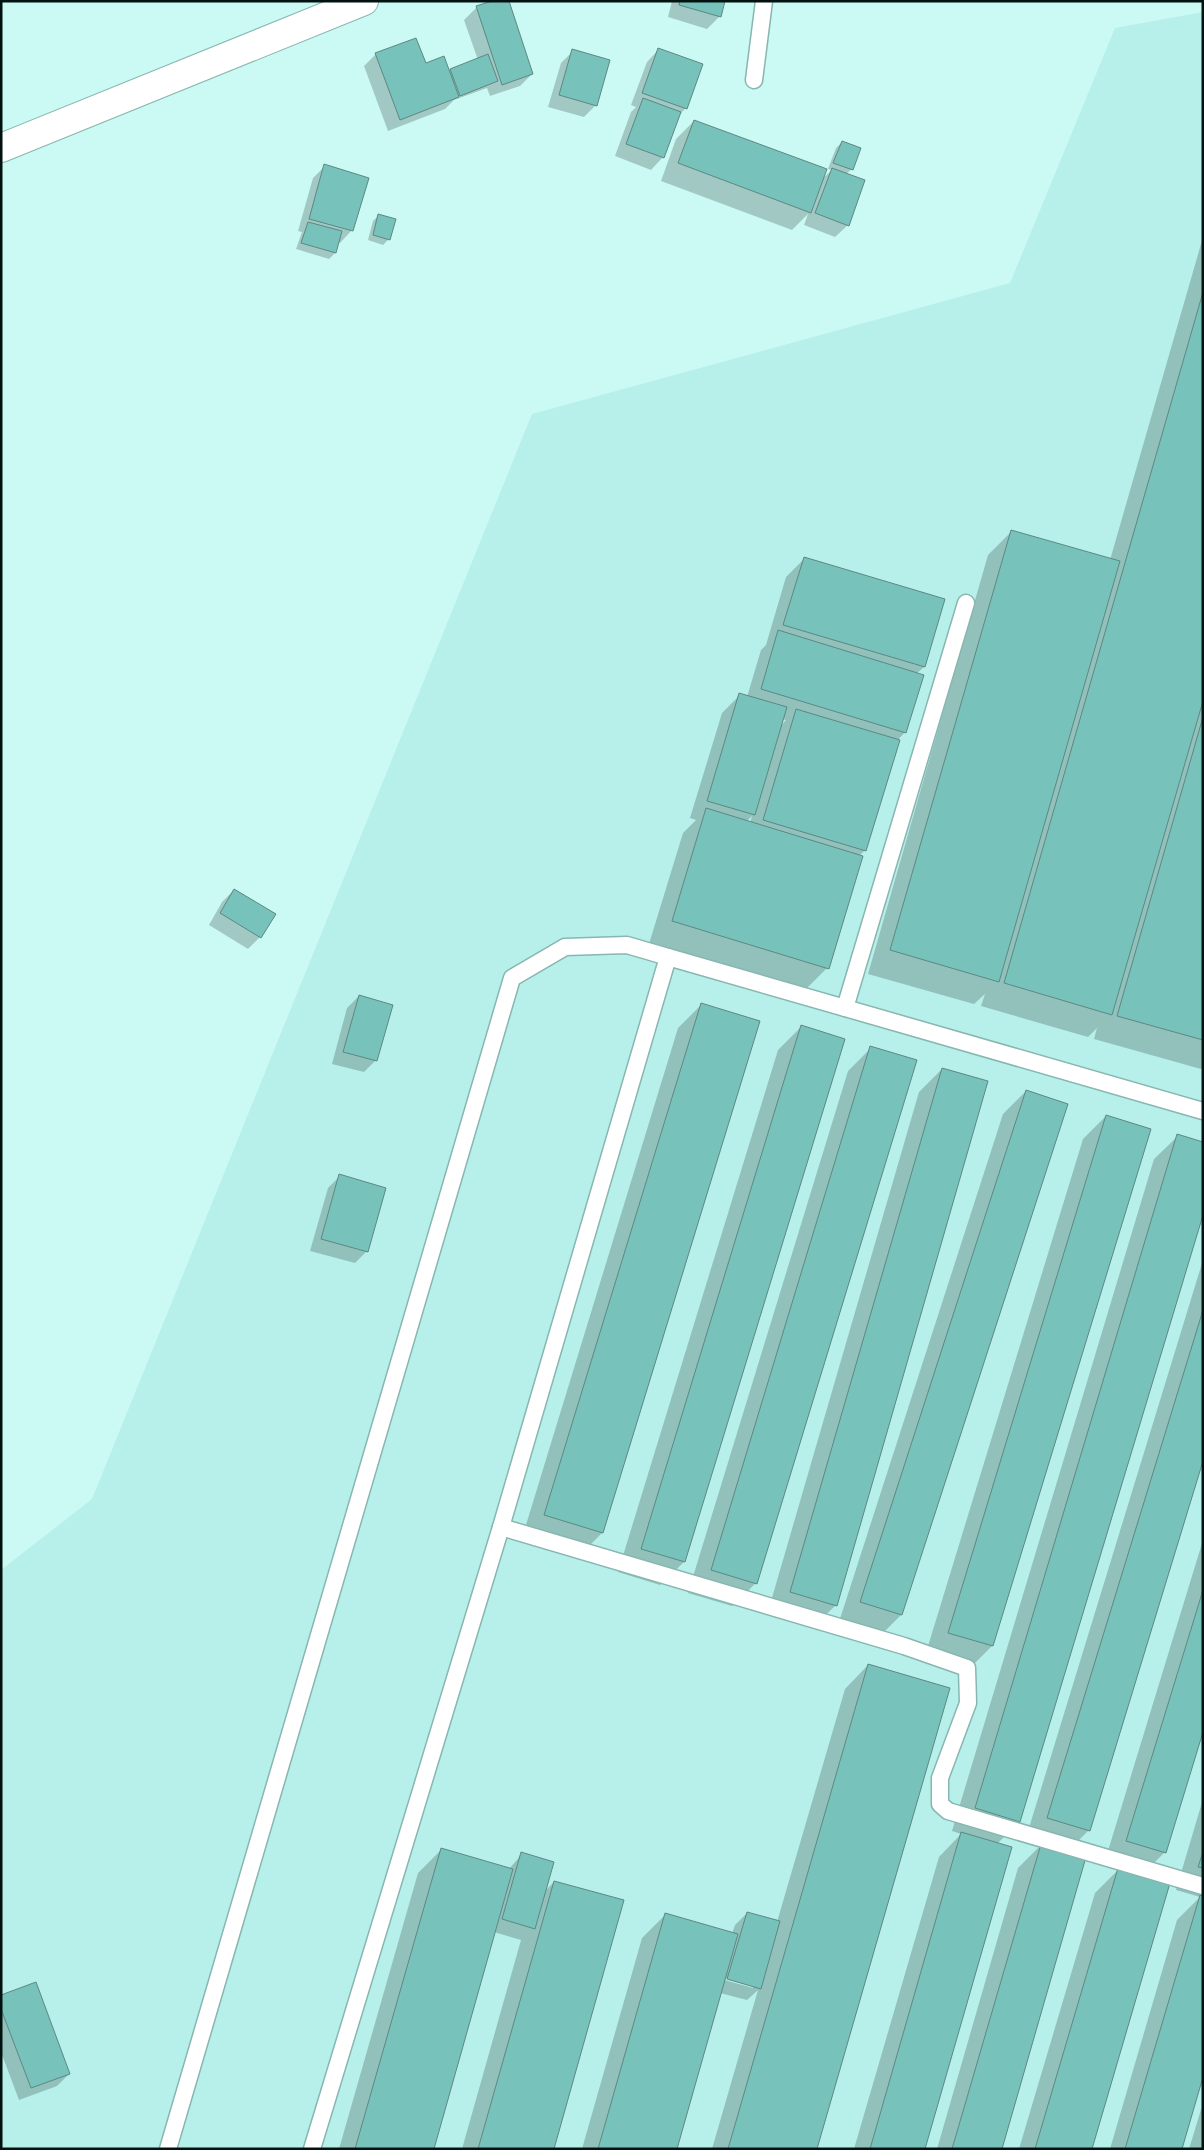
<svg xmlns="http://www.w3.org/2000/svg" width="1204" height="2150" font-family="'Space Grotesk',sans-serif">
<style>
.built{fill:#b7f0ea}
.shadow{fill:#0003;fill-rule:evenodd}
.building{fill:#77c2ba;stroke:#5d8883}
.lines{fill:none;stroke-linecap:round;stroke-linejoin:round}
.service-casing{stroke:#88b6b0;stroke-width:19}
.minor-casing{stroke:#88b6b0;stroke-width:30}
.service{stroke:#fff;stroke-width:16}
.minor{stroke:#fff;stroke-width:28}
</style>
<rect width="100%" height="100%" fill="#cbfaf4"/>
<path class="built" d="M 1203,12 L 1203,2149 L 1,2149 L 1,1570 L 92,1499 L 532,414 L 1010,283 L 1115,28 Z"/>
<g class="shadow">
<path d="M 672,1 L 724,1 L 719,17 L 707,29 L 668,17 Z"/>
<path d="M 477,7 L 532,74 L 520,86 L 490,96 L 487,88 L 454,100 L 445,109 L 388,131 L 364,66 L 376,54 L 425,65 L 448,72 L 478,60 L 464,20 Z"/>
<path d="M 659,49 L 686,108 L 678,116 L 663,157 L 651,170 L 615,156 L 631,112 L 636,107 L 631,105 L 647,62 Z"/>
<path d="M 573,51 L 596,105 L 584,117 L 548,107 L 561,63 Z"/>
<path d="M 694,121 L 822,179 L 832,170 L 828,169 L 836,148 L 842,142 L 852,169 L 846,174 L 848,225 L 835,237 L 804,225 L 808,214 L 792,230 L 661,181 L 676,139 Z"/>
<path d="M 325,166 L 352,230 L 340,243 L 338,242 L 335,253 L 329,259 L 296,249 L 302,232 L 298,231 L 313,178 Z"/>
<path d="M 379,215 L 389,239 L 383,245 L 368,240 L 373,221 Z"/>
<path d="M 1203,237 L 1203,1067 L 1201,1069 L 1094,1039 L 1097,1028 L 1088,1037 L 981,1006 L 985,994 L 974,1004 L 868,974 L 988,555 L 1012,531 L 1110,560 Z"/>
<path d="M 804,559 L 943,600 L 924,667 L 916,674 L 905,732 L 897,741 L 865,850 L 859,856 L 827,968 L 804,991 L 649,944 L 683,833 L 696,820 L 690,818 L 722,713 L 740,695 L 747,697 L 761,650 L 766,645 L 786,577 ZM 782,719 L 786,720 L 780,727 ZM 752,816 L 750,823 L 746,822 Z"/>
<path d="M 234,890 L 260,937 L 248,949 L 209,925 L 222,902 Z"/>
<path d="M 359,996 L 376,1060 L 364,1072 L 332,1064 L 347,1008 Z"/>
<path d="M 701,1005 L 602,1533 L 579,1556 L 522,1538 L 678,1028 Z"/>
<path d="M 801,1027 L 684,1562 L 660,1585 L 618,1572 L 778,1050 Z"/>
<path d="M 871,1048 L 756,1583 L 732,1606 L 688,1593 L 848,1071 Z"/>
<path d="M 942,1069 L 836,1605 L 812,1628 L 767,1615 L 919,1092 Z"/>
<path d="M 1026,1091 L 901,1615 L 878,1638 L 838,1625 L 1003,1114 Z"/>
<path d="M 1106,1116 L 1150,1129 L 992,1646 L 969,1669 L 925,1656 L 1083,1139 Z"/>
<path d="M 1178,1136 L 1019,1822 L 997,1844 L 923,2149 L 854,2149 L 939,1857 L 961,1834 L 952,1831 L 1154,1159 Z"/>
<path d="M 340,1176 L 367,1251 L 355,1263 L 310,1251 L 328,1188 Z"/>
<path d="M 1203,1260 L 1203,1457 L 1089,1830 L 1066,1853 L 1000,2149 L 937,2149 L 1018,1868 L 1040,1846 L 1025,1841 Z"/>
<path d="M 1203,1540 L 1203,1728 L 1165,1852 L 1141,1876 L 1091,2149 L 1019,2149 L 1095,1893 L 1119,1869 L 1104,1864 Z"/>
<path d="M 868,1665 L 816,2149 L 712,2149 L 758,1990 L 747,2000 L 720,1993 L 676,2149 L 582,2149 L 642,1938 L 665,1915 L 732,1934 L 735,1925 L 747,1913 L 777,1922 L 845,1689 ZM 721,1977 L 753,1985 L 753,1988 L 721,1979 Z"/>
<path d="M 1203,1799 L 1203,2073 L 1180,2149 L 1110,2149 L 1177,1920 L 1200,1897 L 1176,1890 Z"/>
<path d="M 441,1850 L 509,1869 L 522,1854 L 544,1892 L 554,1882 L 552,2149 L 462,2149 L 521,1940 L 494,1932 L 433,2149 L 339,2149 L 418,1873 Z"/>
<path d="M 1,1997 L 69,2074 L 57,2086 L 19,2100 L 1,2052 Z"/>
<path d="M 1203,2103 L 1203,2149 L 1189,2149 Z"/>
</g>
<g class="building">
<path d="M 492,1 L 509,1 L 533,74 L 502,85 L 476,6 Z"/>
<path d="M 680,1 L 725,1 L 721,17 L 679,5 Z"/>
<path d="M 416,38 L 426,63 L 444,56 L 459,97 L 400,120 L 375,53 Z"/>
<path d="M 658,48 L 703,64 L 687,109 L 642,93 Z"/>
<path d="M 572,49 L 610,60 L 597,106 L 559,95 Z"/>
<path d="M 488,54 L 498,81 L 460,96 L 450,69 Z"/>
<path d="M 643,98 L 681,112 L 664,158 L 626,144 Z"/>
<path d="M 694,120 L 827,169 L 811,213 L 678,163 Z"/>
<path d="M 842,141 L 861,148 L 853,170 L 833,163 Z"/>
<path d="M 324,164 L 369,178 L 353,231 L 309,219 Z"/>
<path d="M 832,168 L 865,180 L 849,226 L 815,213 Z"/>
<path d="M 378,214 L 396,219 L 390,240 L 373,235 Z"/>
<path d="M 308,222 L 342,231 L 336,253 L 301,243 Z"/>
<path d="M 1203,292 L 1203,701 L 1112,1015 L 1004,983 Z"/>
<path d="M 1011,530 L 1120,561 L 999,982 L 890,950 Z"/>
<path d="M 804,557 L 945,599 L 925,667 L 783,625 Z"/>
<path d="M 778,630 L 924,675 L 906,733 L 761,689 Z"/>
<path d="M 739,693 L 787,707 L 755,815 L 707,801 Z"/>
<path d="M 796,709 L 900,740 L 866,851 L 763,820 Z"/>
<path d="M 1203,717 L 1203,1040 L 1117,1016 Z"/>
<path d="M 706,808 L 863,856 L 829,969 L 672,921 Z"/>
<path d="M 234,889 L 276,914 L 261,938 L 220,913 Z"/>
<path d="M 359,995 L 393,1005 L 377,1061 L 343,1052 Z"/>
<path d="M 701,1003 L 760,1021 L 603,1533 L 544,1515 Z"/>
<path d="M 801,1025 L 845,1039 L 685,1562 L 641,1549 Z"/>
<path d="M 870,1046 L 917,1060 L 757,1584 L 711,1570 Z"/>
<path d="M 942,1068 L 988,1081 L 837,1606 L 790,1592 Z"/>
<path d="M 1026,1090 L 1068,1104 L 902,1615 L 860,1602 Z"/>
<path d="M 1106,1115 L 1151,1129 L 993,1646 L 948,1633 Z"/>
<path d="M 1177,1134 L 1203,1142 L 1203,1215 L 1020,1822 L 975,1808 Z"/>
<path d="M 339,1174 L 386,1188 L 368,1252 L 321,1239 Z"/>
<path d="M 1203,1310 L 1203,1461 L 1090,1831 L 1047,1818 Z"/>
<path d="M 1203,1590 L 1203,1732 L 1166,1853 L 1126,1841 Z"/>
<path d="M 868,1664 L 950,1688 L 817,2149 L 728,2149 Z"/>
<path d="M 961,1832 L 1012,1847 L 925,2149 L 870,2149 Z"/>
<path d="M 1041,1844 L 1086,1857 L 1002,2149 L 952,2149 Z"/>
<path d="M 441,1848 L 513,1869 L 434,2149 L 355,2149 Z"/>
<path d="M 521,1852 L 554,1862 L 535,1929 L 502,1919 Z"/>
<path d="M 1203,1852 L 1203,1868 L 1198,1867 Z"/>
<path d="M 1118,1868 L 1170,1883 L 1092,2149 L 1035,2149 Z"/>
<path d="M 554,1881 L 624,1900 L 554,2149 L 478,2149 Z"/>
<path d="M 1200,1895 L 1203,1896 L 1203,2077 L 1182,2149 L 1125,2149 Z"/>
<path d="M 747,1912 L 780,1921 L 761,1989 L 727,1979 Z"/>
<path d="M 665,1913 L 738,1934 L 677,2149 L 598,2149 Z"/>
<path d="M 36,1982 L 70,2074 L 31,2088 L 1,2009 L 1,1995 Z"/>
</g>
<g class="lines">
<g class="service-casing">
<g id="service">
<path d="M 754,80 L 764,1"/>
<path d="M 845,1008 L 966,603"/>
<path d="M 501,1527 L 904,1646 L 967,1668 L 968,1703 L 940,1778 L 940,1804 L 948,1811 L 1203,1886"/>
<path d="M 168,2149 L 512,978 L 565,947 L 627,945 L 668,957"/>
<path d="M 312,2149 L 501,1527 L 668,957 L 1203,1111"/>
</g>
</g>
<g class="minor-casing">
<path id="minor" d="M 1,148 L 364,1"/>
</g>
<use href="#service" class="service"/>
<use href="#minor" class="minor"/>
</g>
<rect width="1204" height="2150" fill="none" stroke="#021210" stroke-width="5"/>
</svg>
